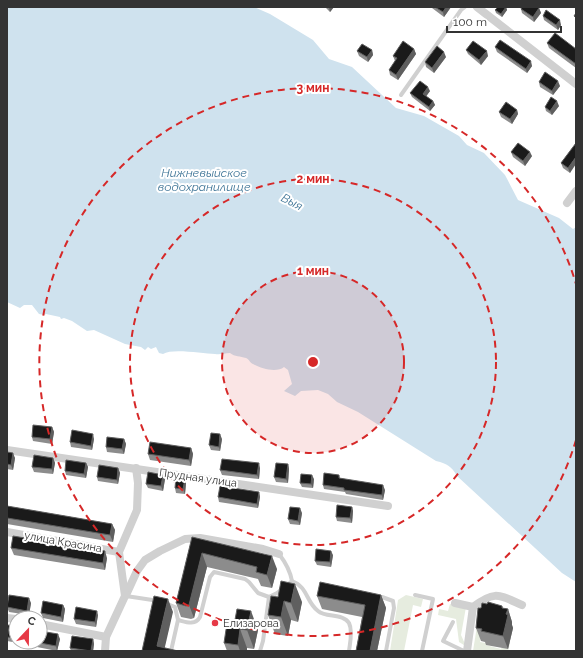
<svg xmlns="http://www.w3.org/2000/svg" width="583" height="658" font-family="Raleway,sans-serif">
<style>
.green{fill:#e6ecdf}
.water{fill:#cfe2ee}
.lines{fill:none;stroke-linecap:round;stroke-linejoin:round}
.service{stroke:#d0d0d0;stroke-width:4}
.minor{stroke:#d0d0d0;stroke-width:8}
.wall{fill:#8c8c8c}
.shaded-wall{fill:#5f5f5f}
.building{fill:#1a1a1a;stroke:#5f5f5f}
.ring{fill:none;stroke:#d62828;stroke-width:2;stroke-dasharray:7 5}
.poi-dot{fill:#e63946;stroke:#fff;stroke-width:1.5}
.labels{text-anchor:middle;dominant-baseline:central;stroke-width:4;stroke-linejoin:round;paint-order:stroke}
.street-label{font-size:11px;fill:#333;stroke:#fff}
.poi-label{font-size:11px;fill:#333;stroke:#fff;text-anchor:start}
.water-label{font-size:12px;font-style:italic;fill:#3f7597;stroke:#fff}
.centre{fill:#d62828;stroke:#fff;stroke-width:2}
.ring-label{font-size:12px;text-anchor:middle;font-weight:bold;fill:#d62828;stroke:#fff;stroke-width:4;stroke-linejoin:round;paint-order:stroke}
</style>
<rect width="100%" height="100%" fill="#fff"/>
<g class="green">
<path d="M 406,595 L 423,599 L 421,607 L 413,605 L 404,651 L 390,651 L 398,600 Z"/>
<path d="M 450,604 L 466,607 L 461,635 L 465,644 L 464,645 L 459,642 L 456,619 L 438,615 L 439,609 L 448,611 Z"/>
<path d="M 477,626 L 481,636 L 480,642 L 486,643 L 486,645 L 501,649 L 502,647 L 510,643 L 508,651 L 473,651 Z"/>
</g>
<path class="water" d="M 7,7 L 254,7 L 270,14 L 313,40 L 329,59 L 352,67 L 396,108 L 424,116 L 459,136 L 467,145 L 484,153 L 505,175 L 518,200 L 559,218 L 573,229 L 576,227 L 576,582 L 562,573 L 457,476 C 451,466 448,464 436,461 L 358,412 L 337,402 L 328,394 L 318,390 L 301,391 L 295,396 L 284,391 L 292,384 L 288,370 L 284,367 C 277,373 261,369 253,364 C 250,363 249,359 246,358 C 240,356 235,357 230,353 C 224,353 221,355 215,354 C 203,354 173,348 163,354 L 159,353 L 156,347 L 151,349 L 148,347 L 145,350 L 141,347 L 125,344 L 94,330 L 87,331 L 72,321 L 64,318 L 61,319 L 60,317 L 46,314 L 44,315 L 39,314 L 32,305 L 24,305 L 20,308 L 7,302 Z"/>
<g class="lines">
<g class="service">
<path d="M 401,95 L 461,10 L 465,7"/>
<path d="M 279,554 C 286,563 290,570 292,581 C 308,587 306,602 318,611 C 326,618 343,613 349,623 C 353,631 350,643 349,651"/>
<path d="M 415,595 L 433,599 L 422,651"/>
<path d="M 126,596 L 159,601"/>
<path d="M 382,597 L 393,601 L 394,608 L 386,651"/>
<path d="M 165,603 L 175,607 L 178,620 C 186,622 195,626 200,617 L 210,577 L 214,572 L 245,579 L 249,582 L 258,593 L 269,597 L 277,593 L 292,581"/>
<path d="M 453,622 L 443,641 L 464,651"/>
<path d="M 171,651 L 178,620"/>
<path d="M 260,651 L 263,641 L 269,597"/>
</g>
<g class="minor">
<path d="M 477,7 L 576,84"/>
<path d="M 567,203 L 576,191"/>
<path d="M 7,450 L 388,506"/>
<path d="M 7,532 L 119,552"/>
<path d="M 126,595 L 137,571 L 145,560 L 160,551 L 185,539 L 200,538 L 263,549 L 279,554"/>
<path d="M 455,603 L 473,607 C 495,590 499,595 522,605"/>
<path d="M 7,618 L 16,619"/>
<path d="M 40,624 L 106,637"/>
<path d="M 105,651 L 106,637 L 125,596 L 119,552 L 137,510 L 138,483 L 136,468"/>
<path d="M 467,651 L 473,607"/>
</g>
</g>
<g class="wall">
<path d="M 325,7 L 334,7 L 330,12 Z"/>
<path d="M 432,7 L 451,7 L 444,17 L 432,8 Z"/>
<path d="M 506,7 L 507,10 L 502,17 L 496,13 L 495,10 Z"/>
<path d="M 539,8 L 541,13 L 534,22 L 522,13 L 521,9 Z"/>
<path d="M 543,16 L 561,25 L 558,30 L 544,20 Z"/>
<path d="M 547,43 L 576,49 L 576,68 L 549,48 Z"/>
<path d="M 495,47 L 532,66 L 527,73 L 497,52 Z"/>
<path d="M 414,49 L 416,54 L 398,80 L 390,75 L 389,70 L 395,61 L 393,56 Z"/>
<path d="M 372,50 L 373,55 L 368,62 L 359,56 L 357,51 Z"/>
<path d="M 466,50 L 488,56 L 481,65 L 468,54 Z"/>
<path d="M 446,57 L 434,73 L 426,67 L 425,62 Z"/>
<path d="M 539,82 L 560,86 L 553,95 L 540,87 Z"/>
<path d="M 430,91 L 426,96 L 433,101 L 435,105 L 430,111 L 412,97 L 410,93 Z"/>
<path d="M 559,106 L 552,115 L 546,111 L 545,107 Z"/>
<path d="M 517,110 L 518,114 L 512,124 L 501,117 L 499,112 Z"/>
<path d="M 576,143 L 570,173 L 563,168 L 561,163 Z"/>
<path d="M 511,152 L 532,156 L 525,166 L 513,157 Z"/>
<path d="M 52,427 L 54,432 L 52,444 L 33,441 L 32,437 Z"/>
<path d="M 94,439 L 92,450 L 71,447 L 70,442 Z"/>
<path d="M 124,439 L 126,444 L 124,454 L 107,452 L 106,447 Z"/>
<path d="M 222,439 L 220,451 L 211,450 L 209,445 Z"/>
<path d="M 191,448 L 193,454 L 191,466 L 150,460 L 148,454 Z"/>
<path d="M 7,452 L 15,458 L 13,470 L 7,469 Z"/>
<path d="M 53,458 L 55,463 L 53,474 L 34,472 L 32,467 Z"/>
<path d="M 86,463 L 88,467 L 86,478 L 66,475 L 65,471 Z"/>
<path d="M 288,464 L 289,469 L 288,483 L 276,482 L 274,477 Z"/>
<path d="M 118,468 L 120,473 L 118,484 L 98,481 L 97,477 Z"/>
<path d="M 260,468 L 259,479 L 222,475 L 220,470 Z"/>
<path d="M 163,475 L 165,479 L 163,491 L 148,488 L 146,484 Z"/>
<path d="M 339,475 L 340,478 L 385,490 L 383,500 L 346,494 L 345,492 L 324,489 L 323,485 Z"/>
<path d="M 314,479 L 313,488 L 302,487 L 300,483 Z"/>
<path d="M 186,483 L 185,494 L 176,493 L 175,488 Z"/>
<path d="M 259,492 L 260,497 L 258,508 L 219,502 L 218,497 Z"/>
<path d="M 7,506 L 112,524 L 115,530 L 113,542 L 7,524 Z"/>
<path d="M 352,507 L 353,511 L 352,523 L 337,521 L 336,517 Z"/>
<path d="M 302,513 L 300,525 L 290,524 L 288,519 Z"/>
<path d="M 192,537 L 277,569 L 272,588 L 261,586 L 258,579 L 207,567 L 194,618 L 191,619 L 181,617 L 176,603 Z"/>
<path d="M 11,548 L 107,558 L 105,570 L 14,555 Z"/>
<path d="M 333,555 L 331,567 L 317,565 L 315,561 Z"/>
<path d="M 381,595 L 386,608 L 377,651 L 356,651 L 362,617 L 322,609 L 317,596 Z"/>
<path d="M 278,597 L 302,602 L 298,622 L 291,620 L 288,636 L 275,634 L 268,615 Z"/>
<path d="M 31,603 L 29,615 L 9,612 L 7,607 Z"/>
<path d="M 487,604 L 502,606 L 503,608 L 508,609 L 512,622 L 512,625 L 513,628 L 508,649 L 486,645 L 485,642 L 481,641 L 476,628 L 481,608 Z"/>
<path d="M 63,605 L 65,609 L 63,622 L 43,618 L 41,613 Z"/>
<path d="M 98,615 L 96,627 L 76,624 L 74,619 Z"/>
<path d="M 7,625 L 16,626 L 16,642 L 24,642 L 24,644 L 7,641 Z"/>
<path d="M 234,625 L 258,630 L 254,649 L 247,648 L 247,651 L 227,651 L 224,643 Z"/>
<path d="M 60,639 L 57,651 L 37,647 L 35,642 Z"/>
<path d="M 93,639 L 94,644 L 93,651 L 71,651 L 70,648 Z"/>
</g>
<g class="shaded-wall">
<path d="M 329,7 L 334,7 L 330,12 Z"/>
<path d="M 446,7 L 451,7 L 444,17 L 443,12 Z"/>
<path d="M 506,7 L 507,10 L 502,17 L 501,14 Z"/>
<path d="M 539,8 L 541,13 L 534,22 L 533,17 Z"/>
<path d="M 560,20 L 561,25 L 558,30 L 556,25 Z"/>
<path d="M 414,49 L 416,54 L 398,80 L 396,75 Z"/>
<path d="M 372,50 L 373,55 L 368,62 L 367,57 Z"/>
<path d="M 487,51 L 488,56 L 481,65 L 479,60 Z"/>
<path d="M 444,52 L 446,57 L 434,73 L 432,68 Z"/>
<path d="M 531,61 L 532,66 L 527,73 L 526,69 Z"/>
<path d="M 558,81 L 560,86 L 553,95 L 552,91 Z"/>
<path d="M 428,87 L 430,91 L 425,98 L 423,94 Z"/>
<path d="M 433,101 L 435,105 L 430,111 L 429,107 Z"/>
<path d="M 557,101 L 559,106 L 552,115 L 550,111 Z"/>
<path d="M 517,110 L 518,114 L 512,124 L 510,119 Z"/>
<path d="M 530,152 L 532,156 L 525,166 L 523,161 Z"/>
<path d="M 576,157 L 576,164 L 570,173 L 568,168 Z"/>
<path d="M 52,427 L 54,432 L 52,444 L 50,439 Z"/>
<path d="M 93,434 L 94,439 L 92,450 L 91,446 Z"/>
<path d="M 220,434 L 222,439 L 220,451 L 219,447 Z"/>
<path d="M 124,439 L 126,444 L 124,454 L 122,449 Z"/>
<path d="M 191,448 L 193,454 L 191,466 L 189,460 Z"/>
<path d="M 13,453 L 15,458 L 13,470 L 11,465 Z"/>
<path d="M 53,458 L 55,463 L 53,474 L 52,469 Z"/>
<path d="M 86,463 L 88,467 L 86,478 L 84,474 Z"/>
<path d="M 259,463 L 260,468 L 259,479 L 257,475 Z"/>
<path d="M 288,464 L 289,469 L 288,483 L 286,479 Z"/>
<path d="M 118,468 L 120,473 L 118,484 L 117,480 Z"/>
<path d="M 163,475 L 165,479 L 163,491 L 161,486 Z"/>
<path d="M 312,475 L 314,479 L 313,488 L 311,484 Z"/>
<path d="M 185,479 L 186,483 L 185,494 L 183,489 Z"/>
<path d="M 383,485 L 385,490 L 383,500 L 382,495 Z"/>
<path d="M 259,492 L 260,497 L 258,508 L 257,504 Z"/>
<path d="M 352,507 L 353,511 L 352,523 L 350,518 Z"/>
<path d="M 300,508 L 302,513 L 300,525 L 298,521 Z"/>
<path d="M 112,524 L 115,530 L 113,542 L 110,535 Z"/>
<path d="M 105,551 L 107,558 L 105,570 L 103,563 Z"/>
<path d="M 331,551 L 333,555 L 331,567 L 330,562 Z"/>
<path d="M 202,553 L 207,567 L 194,618 L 189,605 Z"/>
<path d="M 272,556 L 277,569 L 272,588 L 267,575 Z"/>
<path d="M 295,584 L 302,602 L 298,622 L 291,603 Z"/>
<path d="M 381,595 L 386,608 L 377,651 L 370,651 Z"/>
<path d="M 29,598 L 31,603 L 29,615 L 27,611 Z"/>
<path d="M 168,599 L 173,612 L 164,651 L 157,646 Z"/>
<path d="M 284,601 L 291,620 L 288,636 L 281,617 Z"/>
<path d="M 63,605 L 65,609 L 63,622 L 61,617 Z"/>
<path d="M 508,609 L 512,622 L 512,625 L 513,628 L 508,649 L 503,636 Z"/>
<path d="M 97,611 L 98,615 L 96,627 L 95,622 Z"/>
<path d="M 251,611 L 258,630 L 254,649 L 247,630 Z"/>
<path d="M 240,629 L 247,648 L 247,651 L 240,651 L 238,645 Z"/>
<path d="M 58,634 L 60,639 L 57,651 L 56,646 Z"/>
<path d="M 93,639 L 94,644 L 93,651 L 91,651 Z"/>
</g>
<g class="building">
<path d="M 435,7 L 446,7 L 443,12 Z"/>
<path d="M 498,7 L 506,7 L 501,14 L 495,10 Z"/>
<path d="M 522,7 L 538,7 L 539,8 L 533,17 L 521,9 Z"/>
<path d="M 546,10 L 560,20 L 556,25 L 543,16 Z"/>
<path d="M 576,13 L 576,18 L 574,16 Z"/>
<path d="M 555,33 L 576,49 L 576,64 L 547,43 Z"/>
<path d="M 500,40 L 531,61 L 526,69 L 495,47 Z"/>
<path d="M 403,41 L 414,49 L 396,75 L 389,70 L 397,58 L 393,56 Z"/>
<path d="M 473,41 L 487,51 L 479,60 L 466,50 Z"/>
<path d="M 362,44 L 372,50 L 367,57 L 357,51 Z"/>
<path d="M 437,46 L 444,52 L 432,68 L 425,62 Z"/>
<path d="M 545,72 L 558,81 L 552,91 L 539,82 Z"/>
<path d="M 420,81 L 428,87 L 423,94 L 433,101 L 429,107 L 410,93 Z"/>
<path d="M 551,97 L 557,101 L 550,111 L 545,107 Z"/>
<path d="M 506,102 L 517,110 L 510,119 L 499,112 Z"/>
<path d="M 518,143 L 530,152 L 523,161 L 511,152 Z"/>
<path d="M 576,143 L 576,157 L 568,168 L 561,163 Z"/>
<path d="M 33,425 L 52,427 L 50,439 L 32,437 Z"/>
<path d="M 72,430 L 93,434 L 91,446 L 70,442 Z"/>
<path d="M 211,433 L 220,434 L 219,447 L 209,445 Z"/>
<path d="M 107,437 L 124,439 L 122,449 L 106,447 Z"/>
<path d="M 150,442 L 191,448 L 189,460 L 148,454 Z"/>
<path d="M 7,452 L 13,453 L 11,465 L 7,464 Z"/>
<path d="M 34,455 L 53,458 L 52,469 L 32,467 Z"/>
<path d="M 222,459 L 259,463 L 257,475 L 220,470 Z"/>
<path d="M 66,460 L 86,463 L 84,474 L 65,471 Z"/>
<path d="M 276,463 L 288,464 L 286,479 L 274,477 Z"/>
<path d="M 99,465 L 118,468 L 117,480 L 97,477 Z"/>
<path d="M 148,472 L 163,475 L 161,486 L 146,484 Z"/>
<path d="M 324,473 L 339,475 L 339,478 L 383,485 L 382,495 L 344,490 L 344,488 L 323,485 Z"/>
<path d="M 301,474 L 312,475 L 311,484 L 300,483 Z"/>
<path d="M 176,477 L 185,479 L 183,489 L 175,488 Z"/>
<path d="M 220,486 L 259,492 L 257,504 L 218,497 Z"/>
<path d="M 337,505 L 352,507 L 350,518 L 336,517 Z"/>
<path d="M 7,506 L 112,524 L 110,535 L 7,518 Z"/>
<path d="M 290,507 L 300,508 L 298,521 L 288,519 Z"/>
<path d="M 13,536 L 105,551 L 103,563 L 11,548 Z"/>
<path d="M 192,537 L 272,556 L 267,575 L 256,572 L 257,567 L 202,553 L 189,605 L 186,606 L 176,603 Z"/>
<path d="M 316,549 L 331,551 L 330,562 L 315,561 Z"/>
<path d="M 281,581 L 295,584 L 291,603 L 284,601 L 281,617 L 268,615 L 271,596 L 278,597 Z"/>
<path d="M 320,582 L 381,595 L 370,651 L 356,651 L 365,605 L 317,596 Z"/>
<path d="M 9,595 L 29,598 L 27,611 L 7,607 Z"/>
<path d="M 154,596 L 168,599 L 157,646 L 178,651 L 142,651 Z"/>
<path d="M 43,601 L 63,605 L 61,617 L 41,613 Z"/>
<path d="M 488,602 L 502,606 L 502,608 L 508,609 L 506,614 L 508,615 L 503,636 L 481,631 L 482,629 L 476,628 L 478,608 L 481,608 L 482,603 L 487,604 Z"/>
<path d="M 76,607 L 97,611 L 95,622 L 74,619 Z"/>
<path d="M 237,609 L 251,611 L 247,630 L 240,629 L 238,645 L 224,643 L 227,623 L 234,625 Z"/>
<path d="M 7,625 L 16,626 L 16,638 L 7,637 Z"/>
<path d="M 40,631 L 58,634 L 56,646 L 35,642 L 40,642 Z"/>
<path d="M 72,636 L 93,639 L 91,651 L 70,648 Z"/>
</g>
<circle cx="313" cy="362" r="91" fill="#d62828" fill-opacity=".12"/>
<g class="ring">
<circle cx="313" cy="362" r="91"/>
<circle cx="313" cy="362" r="183"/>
<path d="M576 440A274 274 0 1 1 576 284"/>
</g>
<circle class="poi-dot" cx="215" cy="623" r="4"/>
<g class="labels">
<g class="street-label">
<text transform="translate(198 478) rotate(8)">Прудная улица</text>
<text transform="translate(63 542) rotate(10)">улица Красина</text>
</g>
<g class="poi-label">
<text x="223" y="623">Елизарова</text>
</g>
<g class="water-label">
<text x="204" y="173">Нижневыйское<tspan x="204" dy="14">водохранилище</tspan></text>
<text transform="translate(292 202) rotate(27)">Выя</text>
</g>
</g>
<circle cx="313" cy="362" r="6" class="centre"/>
<g class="ring-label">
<text x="313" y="92">3 мин</text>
<text x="313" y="183">2 мин</text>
<text x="313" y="275">1 мин</text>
</g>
<rect width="583" height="658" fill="none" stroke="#333333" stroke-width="16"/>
<g transform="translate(28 630) rotate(22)"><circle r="19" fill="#ffffff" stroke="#adadad"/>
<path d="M0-3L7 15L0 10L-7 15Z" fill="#e63946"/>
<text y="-6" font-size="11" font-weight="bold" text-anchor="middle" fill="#333333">С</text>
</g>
<path d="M447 26v6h114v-6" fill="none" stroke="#333333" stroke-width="2"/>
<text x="453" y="26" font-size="12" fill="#333333" stroke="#ffffff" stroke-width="3" paint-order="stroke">100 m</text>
</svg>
